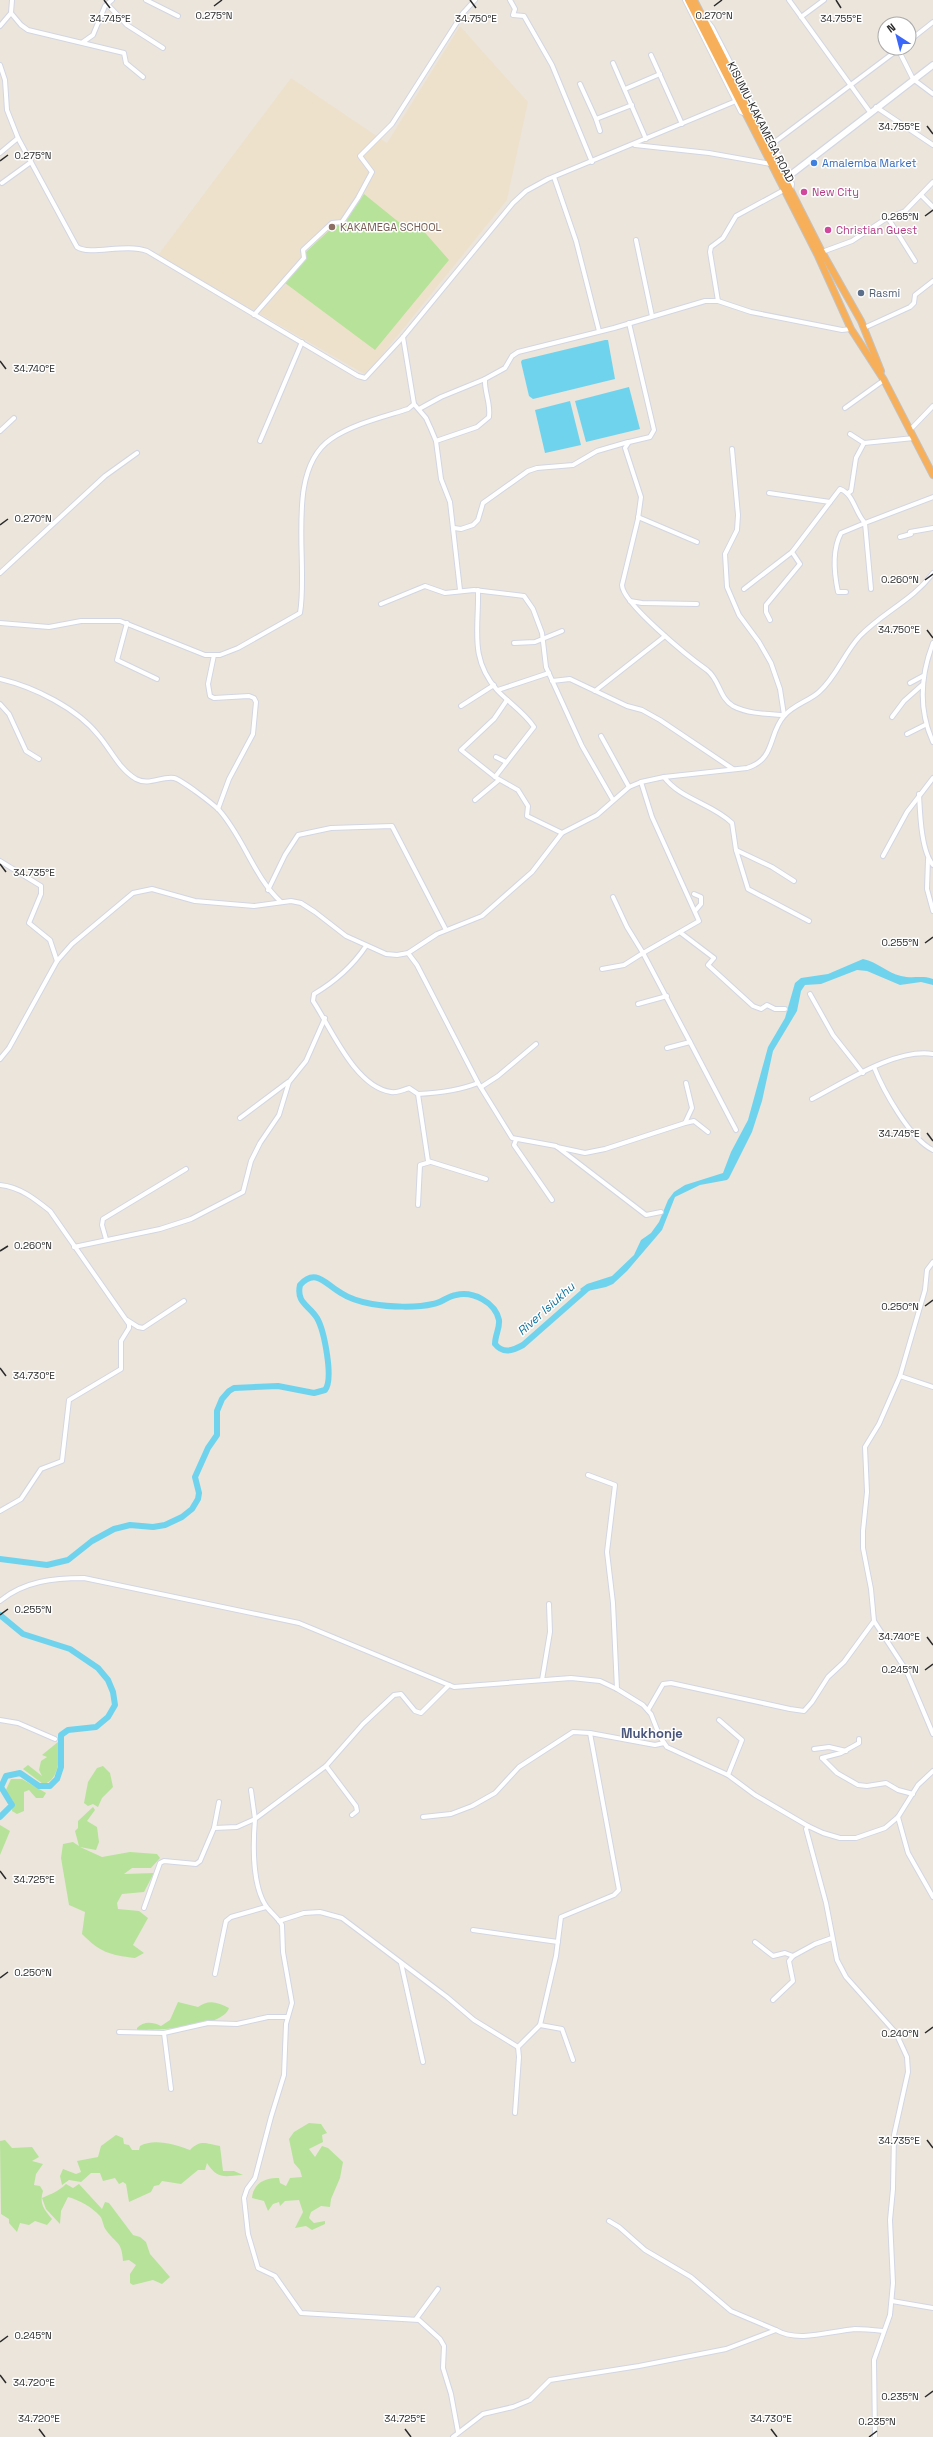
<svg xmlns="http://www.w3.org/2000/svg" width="933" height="2437" font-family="'Space Grotesk',sans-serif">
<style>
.education{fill:#eee1cc}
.green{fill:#b6e399}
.water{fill:#6fd3ee}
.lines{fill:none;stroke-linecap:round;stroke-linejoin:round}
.river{stroke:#6fd3ee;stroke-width:6}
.minor-casing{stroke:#d2d6e3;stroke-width:6}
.secondary-casing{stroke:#d2d6e3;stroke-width:8}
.trunk-casing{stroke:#c3c3c3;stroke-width:8}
.minor{stroke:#fff;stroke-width:4}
.secondary{stroke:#fff;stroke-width:5.5}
.trunk{stroke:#f7af5a;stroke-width:6}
.ticks{fill:none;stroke:#2a2a2a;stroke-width:1.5}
.shop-dot{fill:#3f7fe0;stroke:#fff;stroke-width:1.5}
.hotel-dot{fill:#d1479c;stroke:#fff;stroke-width:1.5}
.education-dot{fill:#8d6e63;stroke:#fff;stroke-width:1.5}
.service-dot{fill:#5c6f8a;stroke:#fff;stroke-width:1.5}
.labels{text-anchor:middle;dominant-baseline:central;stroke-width:3;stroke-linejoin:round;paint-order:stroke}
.street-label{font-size:11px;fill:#2a2a2a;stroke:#fff}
.shop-label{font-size:11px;fill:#366cbe;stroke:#fff;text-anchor:start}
.hotel-label{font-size:11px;fill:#b23c85;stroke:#fff;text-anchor:start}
.education-label{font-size:11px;fill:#785e54;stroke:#fff;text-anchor:start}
.service-label{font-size:11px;fill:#4e5e75;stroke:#fff;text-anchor:start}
.water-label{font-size:12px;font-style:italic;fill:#0d719b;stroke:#fff}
.quarter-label{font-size:13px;font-weight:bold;fill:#4b567b;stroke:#fff}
.ticks-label{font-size:10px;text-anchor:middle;fill:#2a2a2a;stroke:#fff;stroke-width:3;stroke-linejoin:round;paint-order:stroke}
</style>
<rect width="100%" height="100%" fill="#ece5dc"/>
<path class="education" d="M 460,26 L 528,102 L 507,200 L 366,375 L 158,255 L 291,78 L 387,143 Z"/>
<g class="green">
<path d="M 364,194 L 411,232 L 420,227 L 449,260 L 375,350 L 285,283 L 305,260 L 306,252 L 335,225 L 344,224 Z"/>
<path d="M 58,1742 C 61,1755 59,1782 43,1784 L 23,1769 L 28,1765 L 42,1776 L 39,1770 L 41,1761 L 47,1757 L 42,1755 Z"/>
<path d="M 103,1766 L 110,1773 L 113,1787 L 102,1798 L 98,1807 L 93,1804 L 88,1806 L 84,1803 L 88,1782 L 97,1768 Z"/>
<path d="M 11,1779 L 22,1779 L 46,1793 L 43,1798 L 36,1798 L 29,1790 L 24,1792 L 24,1811 L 17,1814 L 12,1811 L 13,1801 L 5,1792 Z"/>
<path d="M 93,1807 L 95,1810 L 87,1821 L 97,1827 L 99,1842 L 96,1850 L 80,1847 L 102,1857 L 130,1852 L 157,1854 L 160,1858 L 151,1868 L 132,1868 L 124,1874 L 154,1873 L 144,1892 L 122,1894 L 117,1903 L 118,1909 L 139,1911 L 148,1918 L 133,1945 L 144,1953 L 135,1958 C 109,1955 100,1952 82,1934 L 85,1912 L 69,1905 L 61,1858 L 63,1844 L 73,1842 L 79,1846 L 75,1831 L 78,1828 L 78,1821 Z"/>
<path d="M 0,1825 L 10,1831 L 0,1855 Z"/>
<path d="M 178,2002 L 198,2007 C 208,1999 218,2002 229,2008 C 223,2028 156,2030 137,2030 L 137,2028 C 144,2021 152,2022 161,2026 L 170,2020 Z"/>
<path d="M 309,2123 L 321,2124 L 327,2133 L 322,2135 L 323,2142 L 309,2149 L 315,2157 L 322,2146 L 328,2148 L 343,2162 L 340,2178 L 331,2199 L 330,2207 L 321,2206 L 311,2212 L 309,2218 L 314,2223 L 325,2221 L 325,2224 L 312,2230 L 306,2226 L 295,2228 L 303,2212 L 299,2200 L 285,2201 L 280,2206 L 279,2202 L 273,2204 L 268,2211 L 264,2201 L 252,2198 C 253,2183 266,2177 279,2178 L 280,2183 L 286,2186 L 290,2178 L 302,2177 L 300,2170 L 294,2163 L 289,2139 L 294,2132 Z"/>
<path d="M 116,2135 L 123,2138 L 124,2144 L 129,2145 L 132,2150 L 139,2150 L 140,2146 C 153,2138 176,2144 190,2150 C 201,2139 206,2144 220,2146 L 223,2171 L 234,2171 L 243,2175 C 224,2176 218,2180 207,2163 L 205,2170 L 198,2170 L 181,2184 L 162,2181 L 159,2185 L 154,2186 L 151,2192 L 129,2202 L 126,2184 L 123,2182 L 119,2184 L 115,2178 L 103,2181 L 100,2173 L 91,2173 L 81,2182 L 69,2180 L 62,2185 L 60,2176 L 63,2169 L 76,2174 L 81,2172 L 77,2161 L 98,2157 L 101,2146 Z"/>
<path d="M 5,2140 L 12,2148 L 32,2147 L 39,2157 L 32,2161 L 43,2164 L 36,2174 L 34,2185 L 40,2186 L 43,2191 C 39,2204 44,2209 52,2219 L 47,2225 L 35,2221 L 29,2225 L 20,2223 L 17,2232 L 9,2223 L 9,2219 L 1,2214 L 0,2141 Z"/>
<path d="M 66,2184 L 73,2188 L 79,2184 L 102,2209 L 105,2202 L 109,2203 L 133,2235 L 140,2237 L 146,2242 L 150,2254 L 170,2277 L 162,2284 L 153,2280 L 133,2285 L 130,2283 L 130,2274 L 136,2265 L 129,2260 L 123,2261 C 122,2241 116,2244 106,2230 C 103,2226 103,2220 100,2216 C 92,2207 79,2200 68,2197 L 61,2211 L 60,2224 L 46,2209 L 42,2198 C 51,2194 59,2191 66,2184 Z"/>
</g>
<g class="water">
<path d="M 605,340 L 608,340 L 615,379 L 533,399 L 529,396 L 521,362 L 522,360 Z"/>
<path d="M 629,387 L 640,429 L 586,442 L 575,401 Z"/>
<path d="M 570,401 L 581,445 L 545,453 L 535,410 Z"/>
<path d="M 863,959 C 878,962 887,973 901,976 C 912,979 922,975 933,979 L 933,985 L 921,982 L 900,985 L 867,971 L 857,970 L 821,984 L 805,985 L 801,991 L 797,1011 L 773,1051 L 762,1101 L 752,1132 L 729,1178 L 727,1180 L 700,1185 L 675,1197 L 662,1230 L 627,1271 L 613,1284 L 606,1287 L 583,1292 L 580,1289 L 587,1284 L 612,1276 L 634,1255 L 641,1240 L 651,1233 L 659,1222 L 668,1200 L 674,1192 L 685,1185 L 723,1173 L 731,1152 L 748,1120 L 768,1047 L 785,1018 L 795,983 L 801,978 L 828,974 Z"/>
</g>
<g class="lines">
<g class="river">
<path d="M 0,1559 L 47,1565 L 68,1560 L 92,1541 L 114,1529 L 130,1525 L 153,1527 L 165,1525 L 182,1517 L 192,1509 L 198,1499 L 199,1493 L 195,1477 L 208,1448 L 217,1435 L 217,1411 L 222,1399 L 229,1391 L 234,1388 L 278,1386 L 314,1393 L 325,1390 C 334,1379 324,1330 317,1318 C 309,1305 296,1303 300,1285 C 316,1267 326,1285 341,1293 C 350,1299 361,1302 372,1304 C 389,1307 417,1308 433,1304 C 441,1303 448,1296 456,1295 C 473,1291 495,1302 499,1320 C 500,1328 495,1335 495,1344 C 503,1354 512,1351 523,1345 L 589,1287"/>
<path d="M 0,1615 L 23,1634 L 70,1649 L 98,1668 L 108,1680 L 113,1692 L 115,1705 L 108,1717 L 96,1727 L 68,1730 L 61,1735 L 61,1767 L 57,1779 L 50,1786 L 39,1786 L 20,1773 L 6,1776 L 1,1787 L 12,1805 L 0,1817"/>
</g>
<g class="minor-casing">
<g id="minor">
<path d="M 146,0 L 178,16"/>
<path d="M 510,0 L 515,9 L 513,15 L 524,16 L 552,65 L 592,162"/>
<path d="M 685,0 L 741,112 L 745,114"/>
<path d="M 789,0 L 870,112"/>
<path d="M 107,4 L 127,25 L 163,48"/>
<path d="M 11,13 L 21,25 L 28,30 L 124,53 L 126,63 L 143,77"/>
<path d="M 801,17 L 824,0"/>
<path d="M 705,18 L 712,27 L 789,176 L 792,184 L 791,190"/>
<path d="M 0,26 L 11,13 L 12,0"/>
<path d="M 909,41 L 933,22"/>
<path d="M 83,42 L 93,35 L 105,6 L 112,0"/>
<path d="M 898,49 L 913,79 L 933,94"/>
<path d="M 651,55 L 682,124"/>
<path d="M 613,63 L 646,139"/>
<path d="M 0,65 L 5,80 L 7,110 L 18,138 L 77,247 C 90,256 125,243 147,251 L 358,376 L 365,378 L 403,337 L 513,203 L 526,191 L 548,179 L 736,101"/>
<path d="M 580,84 L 596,119 L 632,105"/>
<path d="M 625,89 L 660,74"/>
<path d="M 876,107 L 933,145"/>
<path d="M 596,119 L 600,131"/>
<path d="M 772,144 L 900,48"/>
<path d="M 635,145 L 709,153 L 771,164"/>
<path d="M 0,153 L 18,138"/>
<path d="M 554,177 L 576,241 L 599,331"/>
<path d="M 2,183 L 31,162"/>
<path d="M 921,195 L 933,207"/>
<path d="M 888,218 L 915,261"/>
<path d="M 636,240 L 652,316"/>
<path d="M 822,252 L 852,241 L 884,220 L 905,211 L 933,182"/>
<path d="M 718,301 L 710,252 L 711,247 L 723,238 L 736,216 L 784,190"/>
<path d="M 254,315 L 304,258 L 303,250 L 332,223 L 342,222 L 358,198 L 372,172 L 360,156 L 392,124 L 463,13 L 475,0"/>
<path d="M 629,323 L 654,430 L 650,437 L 629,442 L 625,448 L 641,497 L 638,519 L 622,585 C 622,603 690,658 707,670 C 720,680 719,698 733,706 C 748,714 768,714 784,715 L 780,689 L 771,663 L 759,642 L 739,615 L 727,587 L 725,554 L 737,530 L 738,515 L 732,449"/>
<path d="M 864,328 L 910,307 L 914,303 L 915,295 L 933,281"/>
<path d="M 403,337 L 414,404 L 426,418 L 431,429 L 436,441 L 441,479 L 450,502 L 460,590"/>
<path d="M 845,408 L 884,380"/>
<path d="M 419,409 L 441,397 L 485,379 L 505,368 L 512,356 L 518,352 L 614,328 L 705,301 L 718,301 L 751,312 L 842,330 L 851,329"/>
<path d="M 910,430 L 933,406"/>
<path d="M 0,431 L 14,418"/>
<path d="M 850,434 L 864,443 L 914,438"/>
<path d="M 260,441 L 302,342"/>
<path d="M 436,441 L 477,427 L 489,417 C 491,403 484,392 485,379"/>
<path d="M 769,493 L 830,502"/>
<path d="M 848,493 L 851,491 L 856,458 L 864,443"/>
<path d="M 638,517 L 697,542"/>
<path d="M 454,528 L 461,529 L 473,525 L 478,520 L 483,503 L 528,471 L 537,468 L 573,465 L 597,451 L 628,442"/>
<path d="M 900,537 L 911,534 L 910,532 L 933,528"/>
<path d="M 0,573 L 105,476 L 137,453"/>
<path d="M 744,589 L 792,552"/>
<path d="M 478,590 C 479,629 469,658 497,690 C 509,703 524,712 534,727 L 495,777 L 518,790 L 528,806 L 527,816 L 562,833"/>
<path d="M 846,592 L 838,592 C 834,573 832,550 841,533 L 865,523 L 871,589"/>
<path d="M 630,601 L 642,603 L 697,604"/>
<path d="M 381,604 L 425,586 L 445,593 L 474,590 L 524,596 L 533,609 L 542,633 L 546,667 L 582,746 L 613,800"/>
<path d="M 770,620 L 766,612 L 766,605 L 800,564 L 792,552 L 840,489 C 854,494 855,513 865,523 L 933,497"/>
<path d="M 0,623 L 49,627 L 81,621 L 120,621 L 205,655 L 220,655 L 238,648 L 300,613 C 309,562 284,471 331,439 C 353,424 383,417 408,409 L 414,404"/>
<path d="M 127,623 L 117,660 L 157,679"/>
<path d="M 514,643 L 535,642 L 562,631"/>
<path d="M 933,643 C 920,677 918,709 933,742"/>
<path d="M 214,655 L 208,684 L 210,696 L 214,698 L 249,696 L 254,698 L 256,702 L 253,734 L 229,779 L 218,809"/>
<path d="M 0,679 C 34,687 77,708 99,736 C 111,750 119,769 136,779 C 149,786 161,776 174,778 C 182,780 213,804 219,810 C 244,838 253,876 281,902"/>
<path d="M 552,681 L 570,679 L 627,706 L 642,710 L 660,720 L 733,769"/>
<path d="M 910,683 L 923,676"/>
<path d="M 498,690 L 549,673"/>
<path d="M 595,691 L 665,636"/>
<path d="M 0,704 L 9,714 L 26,751 L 39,759"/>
<path d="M 461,706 L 494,685"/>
<path d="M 892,717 L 904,701 L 922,685"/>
<path d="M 907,734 L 925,725"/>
<path d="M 601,736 L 629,787"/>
<path d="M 496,757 L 506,762"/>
<path d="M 495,777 L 461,750 L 494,719 L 507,700"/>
<path d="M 664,777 C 680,799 713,804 732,823 L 736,850 L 748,889 L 809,921"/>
<path d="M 919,794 C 920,813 921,851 933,865"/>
<path d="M 475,800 L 499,780"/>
<path d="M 736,850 L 772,867 L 794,881"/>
<path d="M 883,856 L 907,812 L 933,778"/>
<path d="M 928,859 L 927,889 L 933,911"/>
<path d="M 0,861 L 41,886 L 41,894 L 29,923 L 50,940 L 57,961"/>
<path d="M 268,890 L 285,855 L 298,835 L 331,828 L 392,826 L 446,930"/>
<path d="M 694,894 L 701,897 L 701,904 L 695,911"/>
<path d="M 613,897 L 627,927 L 643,953 L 699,921 L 652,817 L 641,782"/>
<path d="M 681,933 L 714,958 L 708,965 L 753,1006 L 761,1009 L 767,1005 L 775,1009 L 785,1009"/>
<path d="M 366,946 C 352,967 336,981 314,994 L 313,1001 C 331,1028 355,1087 391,1092 C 397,1093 404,1090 409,1088 L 418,1094 L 428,1161 L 486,1179"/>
<path d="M 408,953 L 417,965 L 478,1083 L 512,1138 L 556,1146 L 646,1215 L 661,1212"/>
<path d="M 602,969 L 624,965 L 643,953 L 690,1042 L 667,1048"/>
<path d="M 810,994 L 833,1035 L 863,1073"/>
<path d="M 638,1004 L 667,996"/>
<path d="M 690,1042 L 736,1130"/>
<path d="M 0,1059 L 9,1048 L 57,961 L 72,944 L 133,893 L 152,889 L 195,901 L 254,906 L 291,901 L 301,903 L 315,912 L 346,936 L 386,954 L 397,955 L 408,953 L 437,934 L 482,916 L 532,872 L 562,833 L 597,815 L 629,787 L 641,782 L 664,777 L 747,768 C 776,759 768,734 784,716 C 793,705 809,701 819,692 C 837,676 844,653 860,636 C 883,612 913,600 933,573"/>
<path d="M 874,1067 C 883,1090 910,1139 933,1150"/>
<path d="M 481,1087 L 498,1076 L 536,1044"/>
<path d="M 418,1094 C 439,1093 458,1091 478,1083"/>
<path d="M 812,1099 C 845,1082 896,1048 933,1054"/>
<path d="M 240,1118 L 288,1082"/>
<path d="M 685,1123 L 694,1121 L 708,1132"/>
<path d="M 516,1140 L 514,1145 L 552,1200"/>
<path d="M 557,1147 L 585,1153 L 605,1149 L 685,1123 L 692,1108 L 686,1083"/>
<path d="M 0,1185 C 20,1187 35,1199 50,1211 L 129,1324 L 129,1328 L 121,1341 L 121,1369 L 69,1400 L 62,1461 L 41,1469 L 21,1499 L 0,1511"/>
<path d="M 418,1205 L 420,1165 L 430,1162"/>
<path d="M 106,1239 L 102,1225 L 103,1219 L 186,1169"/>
<path d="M 74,1247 L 160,1229 L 191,1219 L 243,1192 L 251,1161 L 260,1143 L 279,1115 L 289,1082 L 306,1061 L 325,1018"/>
<path d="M 933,1262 L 927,1270 L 925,1290 L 900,1376 L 879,1424 L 865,1447 L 867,1492 L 863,1531 L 863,1548 L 871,1589 L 874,1621 L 906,1670 L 933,1734"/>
<path d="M 127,1320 L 138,1327 L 143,1328 L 184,1301"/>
<path d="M 900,1376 L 933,1387"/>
<path d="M 588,1475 L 615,1485 L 607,1552 L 613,1603 L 617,1689"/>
<path d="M 0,1601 C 24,1581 54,1578 84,1578 L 299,1623 L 454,1687 L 571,1678 L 600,1681 L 617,1689 L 643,1705 L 651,1714 L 660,1737 L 667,1747 L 728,1775 L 755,1795 L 808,1826 L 823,1833 L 840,1838 L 856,1838 L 885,1828 L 898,1817 L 918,1785 L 933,1771"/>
<path d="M 542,1680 L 550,1632 L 549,1604"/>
<path d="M 449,1685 L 421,1713 L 415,1711 L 401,1694 L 394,1695 L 363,1724 L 326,1766 L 255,1819 C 253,1843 252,1885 266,1906 C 271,1913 278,1918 282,1925 L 283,1952 L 292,2003 L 286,2024 L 284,2075 L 271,2117 L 255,2178 L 247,2189 L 244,2198 L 248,2234 L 258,2268 L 275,2276 L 301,2313 L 419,2320 L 440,2339 L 444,2346 L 443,2368 L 451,2394 L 458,2432"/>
<path d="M 648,1710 L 663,1684 L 671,1683 L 790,1709 L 804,1711 L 812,1702 L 828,1677 L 844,1662 L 874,1621"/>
<path d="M 0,1720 L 18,1723 L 55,1739"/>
<path d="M 719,1720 L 742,1740 L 728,1775"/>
<path d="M 814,1749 L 829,1747 L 846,1751"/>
<path d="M 822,1758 L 837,1773 L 858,1785 L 867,1786 L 886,1783 L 898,1790 L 913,1794"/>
<path d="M 822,1758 L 841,1753 L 859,1743 L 859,1739"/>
<path d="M 326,1766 L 356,1806 L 357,1811 L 352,1815"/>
<path d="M 423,1817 L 451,1814 L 472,1806 L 495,1793 L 519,1767 L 573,1732 L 590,1733 L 655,1745 L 664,1743"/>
<path d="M 898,1817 L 908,1853 L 933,1897"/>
<path d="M 808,1826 L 806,1829 L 826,1903 L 837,1960 L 846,1977 L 896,2033 L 907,2057 L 908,2072 L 894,2135 L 893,2189 L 890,2220 L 893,2283 L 890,2315 L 874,2360 L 875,2437"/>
<path d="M 214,1828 L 219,1802"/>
<path d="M 144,1908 L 160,1863 L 164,1861 L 196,1864 L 200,1861 L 214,1828 L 237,1827 L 255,1819 L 251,1790"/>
<path d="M 279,1921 L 304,1913 L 320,1912 L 342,1918 L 447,1997 L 474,2020 L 518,2047 L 519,2057 L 515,2113"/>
<path d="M 473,1930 L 558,1942"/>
<path d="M 755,1942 L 773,1956 L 785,1953 L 793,1956 L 815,1944 L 832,1938"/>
<path d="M 401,1963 L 423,2062"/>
<path d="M 215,1974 L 226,1921 L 231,1917 L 266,1907"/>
<path d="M 773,2000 L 793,1981 L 789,1961 L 793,1956"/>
<path d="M 540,2025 L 556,1956 L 561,1917 L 614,1895 L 619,1890 L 590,1733"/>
<path d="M 119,2032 L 164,2033 L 208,2023 L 237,2024 L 268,2017 L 287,2017"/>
<path d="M 164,2033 L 171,2089"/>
<path d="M 518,2047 L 540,2025 L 562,2029 L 573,2060"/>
<path d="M 609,2221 L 619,2227 L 645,2250 L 691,2277 L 731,2311 L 776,2330"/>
<path d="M 892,2301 L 933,2308"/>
<path d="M 416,2319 L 438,2289"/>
<path d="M 453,2437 L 483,2414 L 513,2407 L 530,2400 L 550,2380 L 639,2366 L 726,2349 L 776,2330 C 798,2343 831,2331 855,2329 C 864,2329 874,2330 883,2331"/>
</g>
</g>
<g class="secondary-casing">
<path id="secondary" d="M 789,176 L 933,65"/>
</g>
<g class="trunk-casing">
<g id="trunk">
<path d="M 688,0 L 818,256 L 851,329 L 884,380 L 933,475"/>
<path d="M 694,0 L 822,252 L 861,321 L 881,371"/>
</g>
</g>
<use href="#minor" class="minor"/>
<use href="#secondary" class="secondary"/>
<use href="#trunk" class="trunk"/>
</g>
<path class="ticks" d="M 104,0 L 110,8M 470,0 L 476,8M 836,0 L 841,8M 214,6 L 222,0M 714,6 L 722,0M 927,126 L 933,134M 0,161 L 8,155M 925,216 L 933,210M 0,361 L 6,369M 0,525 L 8,519M 925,580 L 933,574M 927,630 L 933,638M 0,864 L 6,872M 925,943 L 933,937M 927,1133 L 933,1141M 0,1251 L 8,1246M 925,1306 L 933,1300M 0,1368 L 6,1376M 0,1615 L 8,1609M 927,1637 L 933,1645M 925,1670 L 933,1664M 0,1871 L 6,1879M 0,1978 L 8,1972M 925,2033 L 933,2027M 927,2140 L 933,2148M 0,2342 L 8,2336M 0,2375 L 6,2383M 925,2397 L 933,2391M 39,2429 L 45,2437M 405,2429 L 411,2437M 771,2429 L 777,2437M 869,2437 L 877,2431"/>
<circle class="shop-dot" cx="814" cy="163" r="4"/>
<g class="hotel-dot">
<circle cx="804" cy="192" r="4"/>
<circle cx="828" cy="230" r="4"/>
</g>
<circle class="education-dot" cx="332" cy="227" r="4"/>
<circle class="service-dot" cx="861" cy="293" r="4"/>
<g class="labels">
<g class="street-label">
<text transform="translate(761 122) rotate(63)">KISUMU-KAKAMEGA ROAD</text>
</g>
<g class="shop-label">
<text x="822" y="163">Amalemba Market</text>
</g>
<g class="hotel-label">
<text x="812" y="192">New City</text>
<text x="836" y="230">Christian Guest</text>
</g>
<g class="education-label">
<text x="340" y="227">KAKAMEGA SCHOOL</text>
</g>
<g class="service-label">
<text x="869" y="293">Rasmi</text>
</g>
<g class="water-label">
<text transform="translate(546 1309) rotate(-42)">River Isiukhu</text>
</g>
<g class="quarter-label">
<text x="652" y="1733">Mukhonje</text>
</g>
</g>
<g class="ticks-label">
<text x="214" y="19">0.275°N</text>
<text x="714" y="19">0.270°N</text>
<text x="110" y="22">34.745°E</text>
<text x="476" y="22">34.750°E</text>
<text x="841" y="22">34.755°E</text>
<text x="899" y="130">34.755°E</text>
<text x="33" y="159">0.275°N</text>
<text x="900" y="220">0.265°N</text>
<text x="34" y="372">34.740°E</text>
<text x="33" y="522">0.270°N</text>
<text x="900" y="583">0.260°N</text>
<text x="899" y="633">34.750°E</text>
<text x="34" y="876">34.735°E</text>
<text x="900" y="946">0.255°N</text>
<text x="899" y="1137">34.745°E</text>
<text x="33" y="1249">0.260°N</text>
<text x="900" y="1310">0.250°N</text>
<text x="34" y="1379">34.730°E</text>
<text x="33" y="1613">0.255°N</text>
<text x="899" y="1640">34.740°E</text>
<text x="900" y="1673">0.245°N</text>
<text x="34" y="1883">34.725°E</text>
<text x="33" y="1976">0.250°N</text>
<text x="900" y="2037">0.240°N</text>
<text x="899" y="2144">34.735°E</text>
<text x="33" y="2339">0.245°N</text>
<text x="34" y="2386">34.720°E</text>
<text x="900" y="2400">0.235°N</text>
<text x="39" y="2422">34.720°E</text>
<text x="405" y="2422">34.725°E</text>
<text x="771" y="2422">34.730°E</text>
<text x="877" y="2425">0.235°N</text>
</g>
<g transform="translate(897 36) rotate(324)"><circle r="19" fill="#ffffff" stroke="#aaaaaa"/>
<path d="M0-3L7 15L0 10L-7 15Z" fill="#3c68fa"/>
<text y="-6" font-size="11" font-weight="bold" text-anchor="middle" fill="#2a2a2a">N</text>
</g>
</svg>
